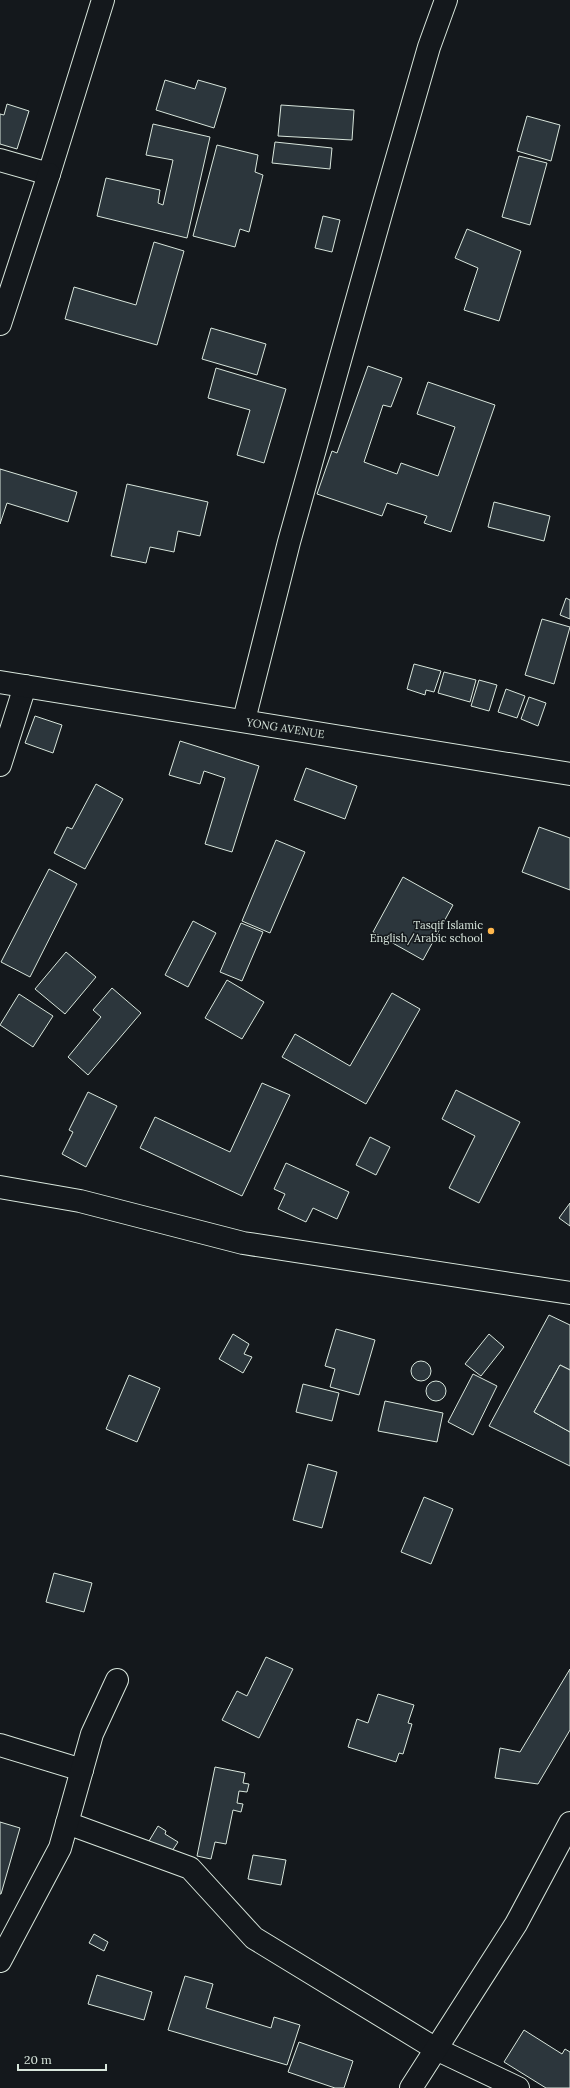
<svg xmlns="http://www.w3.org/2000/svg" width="570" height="2088" font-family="Lora,serif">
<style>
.building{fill:#2c363c;stroke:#d8e6dc}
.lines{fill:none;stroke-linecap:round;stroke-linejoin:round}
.street-casing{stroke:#d8e6dc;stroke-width:24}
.secondary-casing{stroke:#d8e6dc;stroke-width:24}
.street{stroke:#14181c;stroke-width:22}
.secondary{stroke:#14181c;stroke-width:22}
.poi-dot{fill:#ffb74d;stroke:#14181c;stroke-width:1.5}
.labels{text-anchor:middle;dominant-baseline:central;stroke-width:3;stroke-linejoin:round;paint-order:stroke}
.street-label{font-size:11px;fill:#d8e6dc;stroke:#14181c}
.poi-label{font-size:11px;fill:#d8e6dc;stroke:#14181c;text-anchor:end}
</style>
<rect width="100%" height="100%" fill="#14181c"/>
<g class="building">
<path d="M 165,80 L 195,89 L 198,80 L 226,88 L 214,128 L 156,110 Z"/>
<path d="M 7,104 L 29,111 L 17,149 L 0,144 L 0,114 L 4,115 Z"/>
<path d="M 281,105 L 354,110 L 352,140 L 278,136 Z"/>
<path d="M 527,116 L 560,125 L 551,161 L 517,151 Z"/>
<path d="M 153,124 L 210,137 L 187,238 L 97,216 L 106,178 L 160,190 L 158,203 L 163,205 L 173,160 L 146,155 Z"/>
<path d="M 275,142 L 332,148 L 330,169 L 272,163 Z"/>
<path d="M 217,145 L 258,155 L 255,172 L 263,175 L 249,232 L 240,229 L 235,247 L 193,236 Z"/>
<path d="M 519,156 L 547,163 L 530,225 L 502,217 Z"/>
<path d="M 323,216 L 340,220 L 332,252 L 315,248 Z"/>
<path d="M 467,229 L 521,251 L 499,321 L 464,310 L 478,268 L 455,258 Z"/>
<path d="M 154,242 L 184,251 L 157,345 L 65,319 L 74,287 L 136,305 Z"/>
<path d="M 211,328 L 266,344 L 257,375 L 202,359 Z"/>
<path d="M 368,366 L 402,378 L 391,407 L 383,405 L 364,462 L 397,474 L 401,463 L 438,476 L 455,427 L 417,414 L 428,382 L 495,405 L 451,532 L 424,523 L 427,516 L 387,503 L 382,516 L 317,494 L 332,451 L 337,453 Z"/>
<path d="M 216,368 L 286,389 L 264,463 L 237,455 L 250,410 L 208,398 Z"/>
<path d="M 0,469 L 77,492 L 68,522 L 7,503 L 0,524 Z"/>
<path d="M 127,484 L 208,502 L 200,536 L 178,531 L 174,552 L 150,547 L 146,563 L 111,556 Z"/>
<path d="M 494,502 L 550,516 L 544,541 L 488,527 Z"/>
<path d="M 566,598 L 570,600 L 570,619 L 560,615 Z"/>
<path d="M 542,619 L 570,627 L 554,684 L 525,675 Z"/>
<path d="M 414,664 L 441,671 L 434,692 L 426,690 L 425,695 L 407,689 Z"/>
<path d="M 444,672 L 476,680 L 470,702 L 438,693 Z"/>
<path d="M 479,680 L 497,685 L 489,711 L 471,706 Z"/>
<path d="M 506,689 L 525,696 L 517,718 L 498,712 Z"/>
<path d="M 529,697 L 546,703 L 538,726 L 521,719 Z"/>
<path d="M 35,716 L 62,725 L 53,753 L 25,743 Z"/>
<path d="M 180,741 L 259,766 L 232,852 L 205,844 L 225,778 L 204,771 L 200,784 L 169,775 Z"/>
<path d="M 306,768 L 357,786 L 345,819 L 294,800 Z"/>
<path d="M 96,784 L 123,799 L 85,869 L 54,853 L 67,827 L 72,829 Z"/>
<path d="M 539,827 L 570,838 L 570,890 L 522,872 Z"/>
<path d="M 276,840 L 305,852 L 270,933 L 242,921 Z"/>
<path d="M 49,869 L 77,884 L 30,977 L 1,962 Z"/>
<path d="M 403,877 L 453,905 L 423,960 L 373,932 Z"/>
<path d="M 193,921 L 216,933 L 188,987 L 165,975 Z"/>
<path d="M 241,923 L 263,932 L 242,981 L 220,972 Z"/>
<path d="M 66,952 L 96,977 L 65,1014 L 35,989 Z"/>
<path d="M 227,980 L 264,1002 L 242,1039 L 205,1018 Z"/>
<path d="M 112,988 L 141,1013 L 88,1075 L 68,1057 L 101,1017 L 93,1010 Z"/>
<path d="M 392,993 L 420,1009 L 366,1104 L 282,1057 L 295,1034 L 350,1066 Z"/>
<path d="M 19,994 L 53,1016 L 33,1047 L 0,1025 Z"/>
<path d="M 262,1083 L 290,1095 L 242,1196 L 140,1148 L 155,1117 L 230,1152 Z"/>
<path d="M 456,1090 L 520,1122 L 479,1203 L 449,1188 L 475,1136 L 442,1119 Z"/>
<path d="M 88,1092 L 117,1106 L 86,1167 L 62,1154 L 73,1132 L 69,1130 Z"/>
<path d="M 370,1137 L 390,1147 L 376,1175 L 356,1165 Z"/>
<path d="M 286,1163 L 349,1192 L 337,1219 L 313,1208 L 306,1222 L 278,1209 L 285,1194 L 274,1189 Z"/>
<path d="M 570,1203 L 570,1226 L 559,1218 Z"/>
<path d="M 549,1315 L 570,1325 L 570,1370 L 560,1365 L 534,1412 L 570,1432 L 570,1466 L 489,1426 Z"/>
<path d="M 336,1329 L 375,1340 L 359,1395 L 330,1387 L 335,1369 L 325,1366 Z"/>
<path d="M 233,1334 L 249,1344 L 244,1354 L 252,1357 L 243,1373 L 219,1359 Z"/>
<path d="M 489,1334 L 504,1347 L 481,1376 L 465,1364 Z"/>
<circle cx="421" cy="1371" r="10"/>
<path d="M 560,1365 L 570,1370 L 570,1432 L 534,1412 Z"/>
<path d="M 473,1374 L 497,1386 L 473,1435 L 448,1422 Z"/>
<path d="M 129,1375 L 160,1388 L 137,1442 L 106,1429 Z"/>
<circle cx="436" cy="1391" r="10"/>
<path d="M 303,1384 L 339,1393 L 332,1421 L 296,1412 Z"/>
<path d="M 385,1401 L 443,1413 L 437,1442 L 378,1431 Z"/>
<path d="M 308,1464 L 337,1472 L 322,1528 L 293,1520 Z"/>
<path d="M 424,1497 L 453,1509 L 431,1564 L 401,1552 Z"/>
<path d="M 54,1573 L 92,1583 L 84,1612 L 46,1602 Z"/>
<path d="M 266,1657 L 293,1669 L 259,1738 L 222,1720 L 237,1691 L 247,1696 Z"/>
<path d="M 570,1669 L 570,1730 L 538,1784 L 495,1778 L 500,1748 L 520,1752 Z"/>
<path d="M 378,1694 L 414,1705 L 408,1723 L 412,1724 L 403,1754 L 399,1753 L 396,1762 L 348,1747 L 357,1719 L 368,1723 Z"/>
<path d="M 215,1767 L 245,1773 L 243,1783 L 249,1784 L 247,1792 L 239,1791 L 237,1803 L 243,1804 L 241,1812 L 233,1810 L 226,1844 L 215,1842 L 211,1859 L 197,1856 Z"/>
<path d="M 0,1822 L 20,1828 L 1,1894 L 0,1894 Z"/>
<path d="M 158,1826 L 166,1831 L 165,1834 L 178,1842 L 170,1854 L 149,1841 Z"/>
<path d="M 253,1855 L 286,1860 L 281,1885 L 248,1879 Z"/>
<path d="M 94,1934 L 108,1942 L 104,1951 L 89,1943 Z"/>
<path d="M 97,1975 L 152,1992 L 144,2020 L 88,2004 Z"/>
<path d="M 185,1976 L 213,1984 L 206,2008 L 271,2028 L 274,2017 L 300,2025 L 287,2065 L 168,2030 Z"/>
<path d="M 524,2030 L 562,2054 L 565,2049 L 570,2052 L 570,2088 L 546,2088 L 504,2062 Z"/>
<path d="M 299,2042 L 353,2061 L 344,2088 L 335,2088 L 288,2072 Z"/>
</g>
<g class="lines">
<g class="street-casing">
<g id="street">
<path d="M 0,160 L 49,174 L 103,0"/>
<path d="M 0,324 L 49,174"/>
<path d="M 244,720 L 289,542 L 384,203 L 429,47 L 446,0"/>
<path d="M 0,765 L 25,686"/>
<path d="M 0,1187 L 80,1201 L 243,1243 L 570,1293"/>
<path d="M 0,1745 L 82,1770"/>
<path d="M 67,1823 L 190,1868 L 254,1938 L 436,2049 L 518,2088"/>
<path d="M 0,1961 L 60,1848 L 92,1734 L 117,1680"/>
<path d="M 411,2088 L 516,1924 L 570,1823"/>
</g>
</g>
<g class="secondary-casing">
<g id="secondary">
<path id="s1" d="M 0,682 L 570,774"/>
</g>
</g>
<use href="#street" class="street"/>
<use href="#secondary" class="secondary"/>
</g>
<circle class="poi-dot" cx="491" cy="931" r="4"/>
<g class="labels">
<g class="street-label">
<text stroke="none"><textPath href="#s1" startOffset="289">YONG AVENUE</textPath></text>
</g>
<g class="poi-label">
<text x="483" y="925">Tasqif Islamic<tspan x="483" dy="13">English/Arabic school</tspan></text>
</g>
</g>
<path d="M18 2064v6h88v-6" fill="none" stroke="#d8e6dc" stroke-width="2"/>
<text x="24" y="2064" font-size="12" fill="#d8e6dc" stroke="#14181c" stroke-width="3" paint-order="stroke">20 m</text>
</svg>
